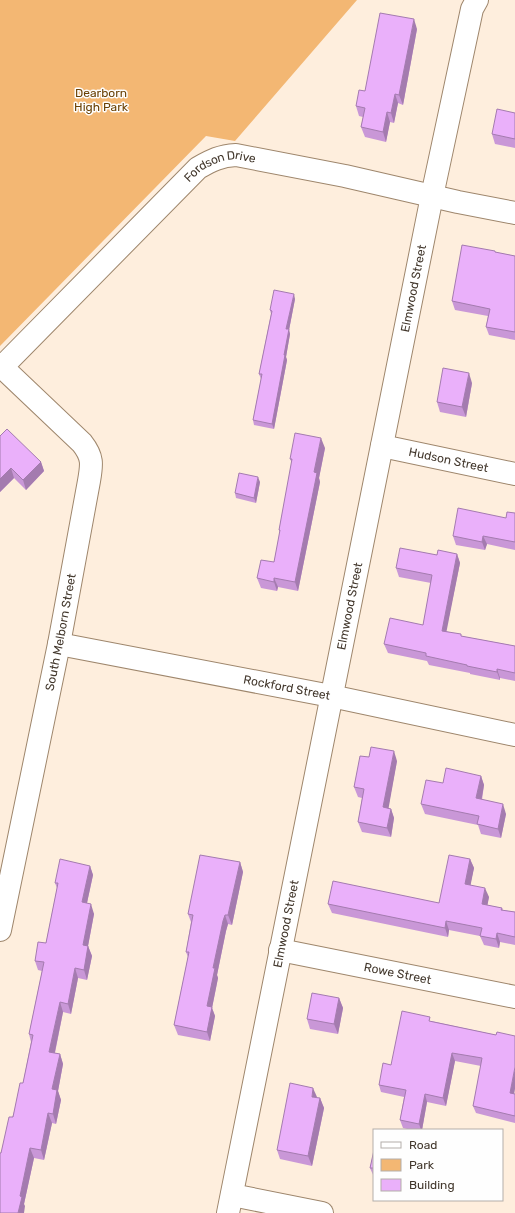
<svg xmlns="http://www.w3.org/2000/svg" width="515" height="1213" font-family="Rubik,sans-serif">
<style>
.green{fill:#f3b773}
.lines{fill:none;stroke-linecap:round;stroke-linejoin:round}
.minor-casing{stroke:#9e866c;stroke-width:24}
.minor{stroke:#fff;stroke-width:22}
.wall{fill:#c997d7}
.shaded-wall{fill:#a47baf}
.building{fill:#eab0fa;stroke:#a47baf}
.labels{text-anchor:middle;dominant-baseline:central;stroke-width:3;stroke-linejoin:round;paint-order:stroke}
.park-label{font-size:12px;fill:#6a4104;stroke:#fefefe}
.street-label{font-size:12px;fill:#42372c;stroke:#fefefe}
</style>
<rect width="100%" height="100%" fill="#feeedd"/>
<path class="green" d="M 0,0 L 357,0 L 235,141 L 206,136 L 0,346 Z"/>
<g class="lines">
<g class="minor-casing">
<g id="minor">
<path id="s1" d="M 0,369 L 198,168 C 212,160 220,156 236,155 L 345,176 L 458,202 L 515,213"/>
<path id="s2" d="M 382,446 L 515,474"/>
<path id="s3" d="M 59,644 L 331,696 L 515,735"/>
<path id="s4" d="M 0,930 L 59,644 L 89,481 C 92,464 93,457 82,443 L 2,367"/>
<path id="s5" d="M 280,950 L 515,997"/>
<path d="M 232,1195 L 322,1213"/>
<path id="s6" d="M 228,1213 L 432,196 L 472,9 L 477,0"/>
</g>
</g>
<use href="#minor" class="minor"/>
</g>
<g class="wall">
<path d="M 417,29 L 403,105 L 398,103 L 394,123 L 390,122 L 386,142 L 365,137 L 361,127 L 363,117 L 359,116 L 356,106 L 365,91 Z"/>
<path d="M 515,113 L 515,148 L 495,144 L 492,134 Z"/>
<path d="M 495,251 L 495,252 L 515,256 L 515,340 L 489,335 L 486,327 L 488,316 L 455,310 L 452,301 Z"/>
<path d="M 295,299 L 289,330 L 290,334 L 286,357 L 287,360 L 274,429 L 254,425 L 253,420 L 261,379 L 259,374 L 271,314 L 270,310 Z"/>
<path d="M 472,383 L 466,417 L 440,412 L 437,402 Z"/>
<path d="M 0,436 L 41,462 L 44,471 L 26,490 L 14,478 L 0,492 Z"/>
<path d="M 325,448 L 319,478 L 320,482 L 298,591 L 278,587 L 277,591 L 261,588 L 257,578 L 274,562 L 280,533 L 279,530 L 292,463 L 290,459 Z"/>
<path d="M 260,482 L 256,503 L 236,498 L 235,493 Z"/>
<path d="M 515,513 L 515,550 L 487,544 L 485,550 L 456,545 L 453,536 L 506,518 Z"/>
<path d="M 457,554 L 460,563 L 446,631 L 461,636 L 515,646 L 515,681 L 500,678 L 500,680 L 470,674 L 470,673 L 429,665 L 427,661 L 388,653 L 384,644 L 423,625 L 431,583 L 399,577 L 396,568 L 437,555 Z"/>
<path d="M 369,757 L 397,761 L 388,808 L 391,809 L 394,818 L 391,837 L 362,832 L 358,822 L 362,798 L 358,797 L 354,787 Z"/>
<path d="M 481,776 L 484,785 L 482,800 L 506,814 L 501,838 L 481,834 L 478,825 L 425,814 L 421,804 L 443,783 Z"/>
<path d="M 470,859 L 474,868 L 470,885 L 489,897 L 487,905 L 502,908 L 503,910 L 515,912 L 515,945 L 500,942 L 499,948 L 484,945 L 480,936 L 449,930 L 448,937 L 332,913 L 328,904 L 439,903 Z"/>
<path d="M 240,862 L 243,872 L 232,925 L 228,924 L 226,931 L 217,975 L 218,978 L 212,1008 L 215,1016 L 210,1041 L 178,1035 L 174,1025 L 188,957 L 186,952 L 191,922 L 188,914 Z"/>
<path d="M 90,866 L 93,875 L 87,903 L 94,914 L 88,946 L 92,956 L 87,980 L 78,978 L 71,1014 L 63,1012 L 55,1053 L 60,1054 L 63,1064 L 58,1091 L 61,1100 L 56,1124 L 52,1123 L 44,1160 L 34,1158 L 24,1204 L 25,1206 L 1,1153 L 23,1083 L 31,1042 L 29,1034 L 42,971 L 38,970 L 35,961 L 46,943 L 57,888 L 55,883 Z"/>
<path d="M 339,998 L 343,1008 L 338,1034 L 310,1029 L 307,1019 Z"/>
<path d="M 431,1021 L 496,1035 L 514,1094 L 515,1094 L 515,1123 L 476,1113 L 473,1106 L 481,1066 L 455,1061 L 446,1106 L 427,1102 L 422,1130 L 411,1130 L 403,1128 L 400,1120 L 404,1097 L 381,1092 L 379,1085 L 391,1065 Z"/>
<path d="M 320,1098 L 324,1108 L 312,1166 L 280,1159 L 277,1150 Z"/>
<path d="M 374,1150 L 374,1177 L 370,1168 Z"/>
</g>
<g class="shaded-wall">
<path d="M 414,19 L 417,29 L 403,105 L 399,95 Z"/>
<path d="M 395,94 L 398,103 L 394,123 L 391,113 Z"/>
<path d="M 387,112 L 390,122 L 386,142 L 383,132 Z"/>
<path d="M 294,294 L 295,299 L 289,330 L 290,334 L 286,357 L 287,360 L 274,429 L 272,424 L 286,329 Z"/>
<path d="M 469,373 L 472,383 L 466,417 L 462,407 Z"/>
<path d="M 321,438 L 325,448 L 319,478 L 320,482 L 298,591 L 295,582 L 314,472 Z"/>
<path d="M 41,462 L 44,471 L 26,490 L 23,480 Z"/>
<path d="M 11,468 L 14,478 L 0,492 L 0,479 Z"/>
<path d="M 258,477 L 260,482 L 256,503 L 254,498 Z"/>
<path d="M 483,536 L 487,544 L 485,550 L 482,542 Z"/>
<path d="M 457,554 L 460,563 L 445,639 L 442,631 Z"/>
<path d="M 274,578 L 278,587 L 277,591 L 274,582 Z"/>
<path d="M 497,669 L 500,678 L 500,680 L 497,672 Z"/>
<path d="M 394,751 L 397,761 L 387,817 L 383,807 Z"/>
<path d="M 481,776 L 484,785 L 480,808 L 476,798 Z"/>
<path d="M 503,804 L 506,814 L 501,838 L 498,829 Z"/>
<path d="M 391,809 L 394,818 L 391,837 L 387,828 Z"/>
<path d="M 470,859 L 474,868 L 469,893 L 465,884 Z"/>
<path d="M 240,862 L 243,872 L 232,925 L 228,915 Z"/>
<path d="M 90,866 L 93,875 L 85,912 L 82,902 Z"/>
<path d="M 485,888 L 489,897 L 486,913 L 482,904 Z"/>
<path d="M 91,904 L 94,914 L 88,946 L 92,956 L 87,980 L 84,970 L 83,945 Z"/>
<path d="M 225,915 L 228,924 L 226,931 L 217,975 L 218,978 L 212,1008 L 215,1016 L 210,1041 L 207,1032 L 207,1006 L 213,968 L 223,921 Z"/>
<path d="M 446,921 L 449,930 L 448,937 L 445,928 Z"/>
<path d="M 497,933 L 500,942 L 499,948 L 496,939 Z"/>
<path d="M 75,968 L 78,978 L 71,1014 L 68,1004 Z"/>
<path d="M 339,998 L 343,1008 L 338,1034 L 334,1024 Z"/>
<path d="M 60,1002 L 63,1012 L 53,1061 L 49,1052 Z"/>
<path d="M 452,1053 L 455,1061 L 446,1106 L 443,1098 Z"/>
<path d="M 60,1054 L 63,1064 L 58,1091 L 61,1100 L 56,1124 L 53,1114 L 52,1089 Z"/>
<path d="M 515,1067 L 515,1089 L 513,1101 L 510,1093 Z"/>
<path d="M 313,1088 L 317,1097 L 312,1097 Z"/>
<path d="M 425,1094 L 427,1102 L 422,1130 L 421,1130 L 419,1124 Z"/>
<path d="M 320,1098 L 324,1108 L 312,1166 L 308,1156 Z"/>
<path d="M 48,1113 L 52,1123 L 44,1160 L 41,1150 Z"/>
<path d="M 30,1148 L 34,1158 L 24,1204 L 25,1206 L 24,1213 L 18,1213 L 20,1196 Z"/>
</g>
<g class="building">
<path d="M 380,13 L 414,19 L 399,95 L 395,94 L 391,113 L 387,112 L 383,132 L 361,127 L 365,108 L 356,106 L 359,90 L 365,91 Z"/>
<path d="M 497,109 L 515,113 L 515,139 L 492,134 Z"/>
<path d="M 462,245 L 495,251 L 495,252 L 515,256 L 515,332 L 486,327 L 490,309 L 452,301 Z"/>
<path d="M 274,290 L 294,294 L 286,329 L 289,329 L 284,355 L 285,355 L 272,424 L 253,420 L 262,374 L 259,374 L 272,311 L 270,310 Z"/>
<path d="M 443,368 L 469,373 L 462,407 L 437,402 Z"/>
<path d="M 7,429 L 41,462 L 23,480 L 11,468 L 0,479 L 0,436 Z"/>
<path d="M 295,433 L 321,438 L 314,472 L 317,473 L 295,582 L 274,578 L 274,582 L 257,578 L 261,560 L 274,562 L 280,530 L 279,530 L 292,459 L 290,459 Z"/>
<path d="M 239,473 L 258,477 L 254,498 L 235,493 Z"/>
<path d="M 458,508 L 506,518 L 507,512 L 515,513 L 515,542 L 483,536 L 482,542 L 453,536 Z"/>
<path d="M 400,548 L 437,555 L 438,550 L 457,554 L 442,631 L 461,634 L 461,636 L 515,646 L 515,673 L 497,669 L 497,672 L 467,666 L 467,665 L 426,656 L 426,653 L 384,644 L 390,618 L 423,625 L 432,575 L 396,568 Z"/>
<path d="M 371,747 L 394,751 L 383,807 L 391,809 L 387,828 L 358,822 L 364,789 L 354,787 L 360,756 L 369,757 Z"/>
<path d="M 446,768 L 481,776 L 476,798 L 503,804 L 498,829 L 477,824 L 479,816 L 421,804 L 426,780 L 443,783 Z"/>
<path d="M 200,855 L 240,862 L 228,915 L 225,915 L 223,921 L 213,968 L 215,968 L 207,1006 L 212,1007 L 207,1032 L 174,1025 L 189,952 L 186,952 L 193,915 L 188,914 Z"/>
<path d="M 449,855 L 470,859 L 465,884 L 485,888 L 482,904 L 502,908 L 501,910 L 515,912 L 515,937 L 497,933 L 496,939 L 480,936 L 482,928 L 446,921 L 445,928 L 328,904 L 333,881 L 439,903 Z"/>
<path d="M 60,859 L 90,866 L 82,902 L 91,904 L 83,945 L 88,946 L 84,970 L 75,968 L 68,1004 L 60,1002 L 49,1052 L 60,1054 L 52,1089 L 57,1090 L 53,1114 L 48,1113 L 41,1150 L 30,1148 L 20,1196 L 22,1197 L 18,1213 L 0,1213 L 0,1153 L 1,1153 L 9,1117 L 13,1117 L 20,1083 L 23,1083 L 33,1035 L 29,1034 L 44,962 L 35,961 L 38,942 L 46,943 L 58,883 L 55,883 Z"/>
<path d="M 312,993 L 339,998 L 334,1024 L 307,1019 Z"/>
<path d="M 402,1011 L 430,1017 L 429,1021 L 496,1035 L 497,1032 L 515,1036 L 515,1067 L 510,1093 L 515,1094 L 515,1116 L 473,1106 L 482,1058 L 452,1053 L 443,1098 L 425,1094 L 419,1124 L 400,1120 L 406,1090 L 379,1085 L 383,1063 L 391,1065 Z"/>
<path d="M 290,1083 L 313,1088 L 312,1097 L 320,1098 L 308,1156 L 277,1150 Z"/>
<path d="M 374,1150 L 374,1168 L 370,1168 Z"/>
</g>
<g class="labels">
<g class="park-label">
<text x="101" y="93">Dearborn<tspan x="101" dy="14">High Park</tspan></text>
</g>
<g class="street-label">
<text stroke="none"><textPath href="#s1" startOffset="304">Fordson Drive</textPath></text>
<text stroke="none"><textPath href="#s6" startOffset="943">Elmwood Street</textPath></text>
<text stroke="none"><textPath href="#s2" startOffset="68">Hudson Street</textPath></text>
<text stroke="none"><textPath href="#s6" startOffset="619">Elmwood Street</textPath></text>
<text stroke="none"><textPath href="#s4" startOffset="304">South Melborn Street</textPath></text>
<text stroke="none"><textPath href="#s3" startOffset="232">Rockford Street</textPath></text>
<text stroke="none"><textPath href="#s6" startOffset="295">Elmwood Street</textPath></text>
<text stroke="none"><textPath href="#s5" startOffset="120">Rowe Street</textPath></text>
</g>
</g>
<rect x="373" y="1129" width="130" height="72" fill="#fefefe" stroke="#b3aeaa"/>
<rect x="381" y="1142" width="20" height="6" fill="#ffffff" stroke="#b3aeaa"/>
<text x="409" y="1149" font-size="12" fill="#42372c">Road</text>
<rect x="381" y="1159" width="20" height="12" fill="#f3b773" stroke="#b3aeaa"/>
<text x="409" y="1169" font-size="12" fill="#42372c">Park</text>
<rect x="381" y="1179" width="20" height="12" fill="#eab0fa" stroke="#b3aeaa"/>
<text x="409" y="1189" font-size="12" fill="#42372c">Building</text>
</svg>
